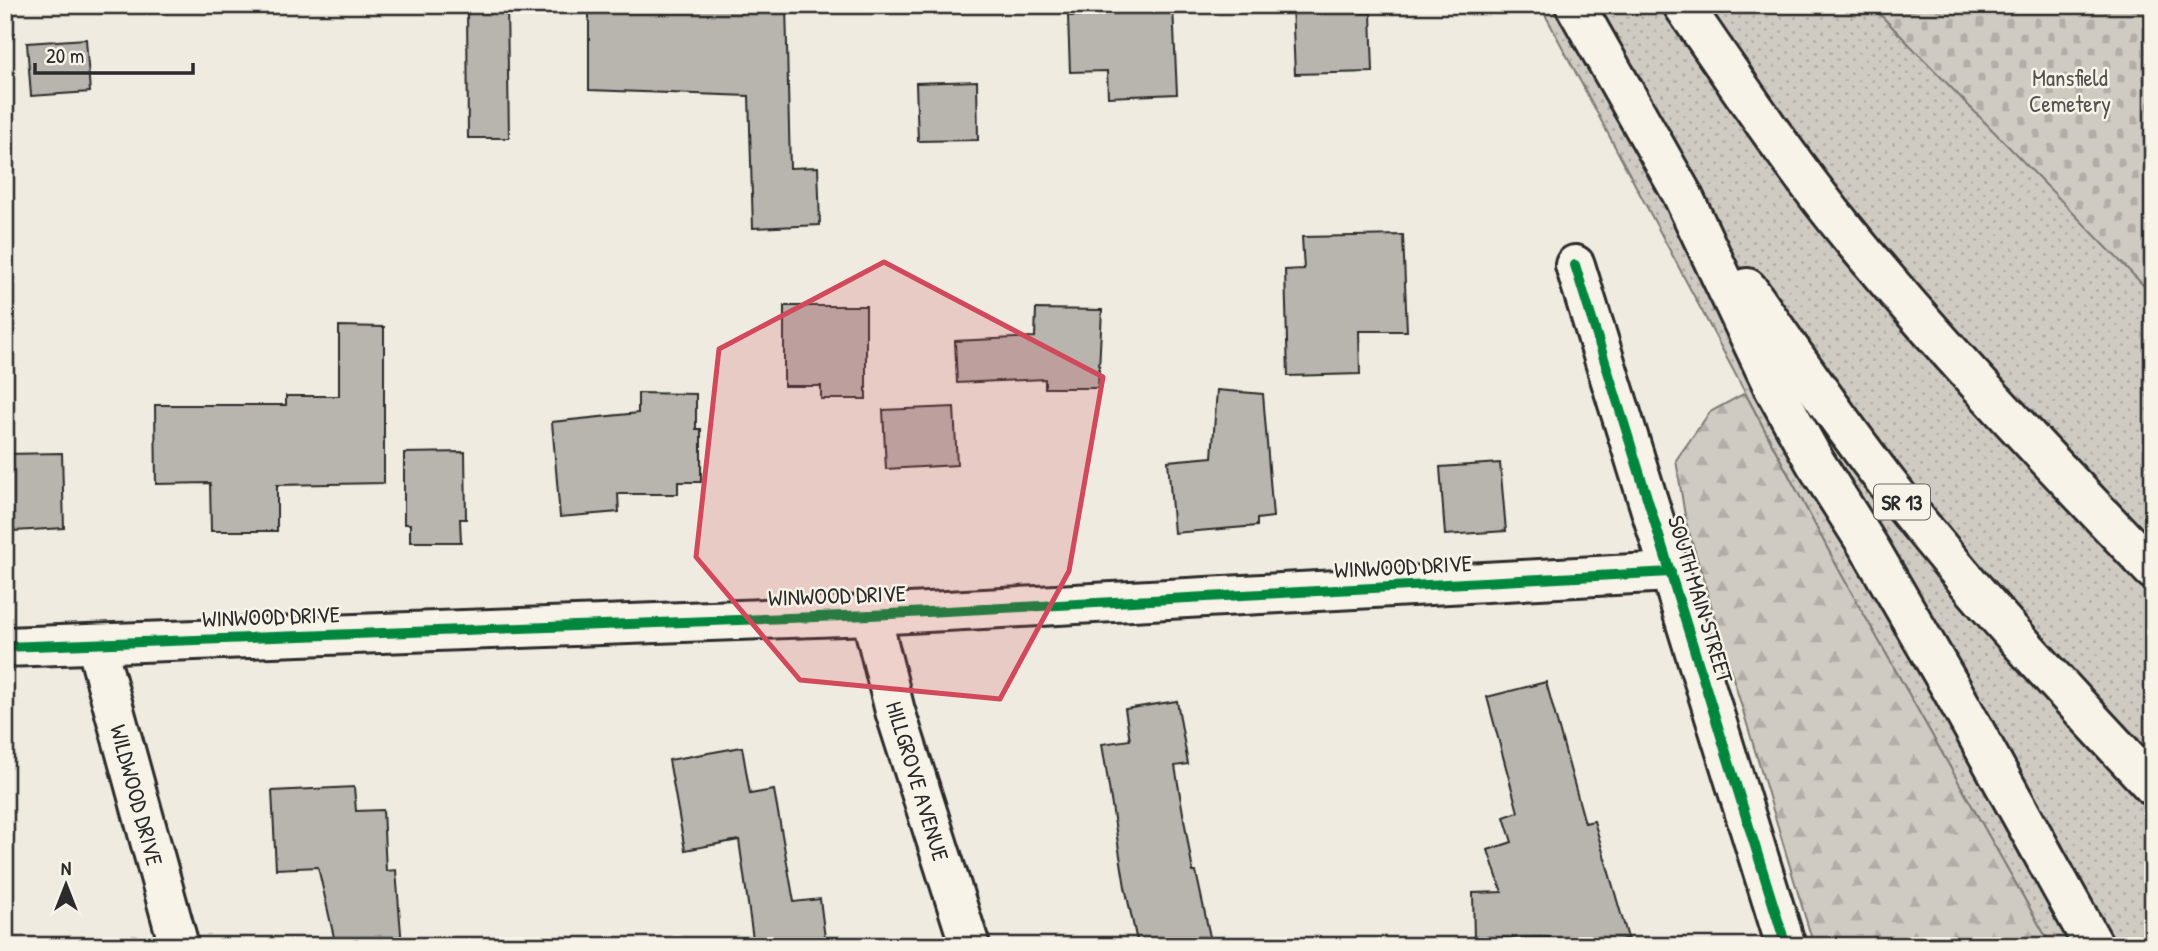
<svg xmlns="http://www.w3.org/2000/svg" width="2158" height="951" font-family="'Patrick Hand',sans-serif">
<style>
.grass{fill:url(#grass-dots);stroke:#7d7b76;stroke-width:2}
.forest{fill:url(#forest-firs);stroke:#7d7b76;stroke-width:2}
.cemetery{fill:url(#cemetery-stones);stroke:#7d7b76;stroke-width:2}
.building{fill:#b8b5ae;stroke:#2b2b2b;stroke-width:2}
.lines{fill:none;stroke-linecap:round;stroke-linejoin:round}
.street-casing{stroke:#2b2b2b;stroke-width:44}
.highway-casing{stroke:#2b2b2b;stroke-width:44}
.street{stroke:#f7f3e8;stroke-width:38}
.highway{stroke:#f7f3e8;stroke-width:38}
.cycleway-casing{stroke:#f7f3e8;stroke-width:15}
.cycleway{stroke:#00873e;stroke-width:10}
.marked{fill:#d1495b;fill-opacity:0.2;stroke:#d1495b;stroke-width:5;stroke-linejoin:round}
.labels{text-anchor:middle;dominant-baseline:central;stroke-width:5;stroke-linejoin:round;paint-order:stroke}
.shield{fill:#f7f3e8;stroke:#686764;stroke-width:2}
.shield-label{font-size:21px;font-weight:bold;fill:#2b2b2b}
.park-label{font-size:23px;fill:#545351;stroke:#f7f3e8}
.street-label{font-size:23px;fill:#2b2b2b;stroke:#f7f3e8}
</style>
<defs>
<pattern id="grass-dots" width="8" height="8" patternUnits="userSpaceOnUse" patternTransform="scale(1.75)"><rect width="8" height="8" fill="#cfcbc2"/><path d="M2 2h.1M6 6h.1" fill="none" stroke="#b2aea7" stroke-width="1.8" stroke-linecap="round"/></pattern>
<pattern id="forest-firs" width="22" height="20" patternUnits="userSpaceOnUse" patternTransform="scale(1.75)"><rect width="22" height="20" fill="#cfcbc2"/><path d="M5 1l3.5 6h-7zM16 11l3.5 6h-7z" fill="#b2aea7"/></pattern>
<pattern id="cemetery-stones" width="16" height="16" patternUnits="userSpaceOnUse" patternTransform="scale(1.75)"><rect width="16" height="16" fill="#cfcbc2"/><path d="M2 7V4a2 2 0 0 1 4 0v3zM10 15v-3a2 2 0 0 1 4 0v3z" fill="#b2aea7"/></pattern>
</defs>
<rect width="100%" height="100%" fill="#efebe0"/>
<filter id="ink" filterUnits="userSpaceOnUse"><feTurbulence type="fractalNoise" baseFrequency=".0143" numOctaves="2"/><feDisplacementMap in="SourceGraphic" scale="14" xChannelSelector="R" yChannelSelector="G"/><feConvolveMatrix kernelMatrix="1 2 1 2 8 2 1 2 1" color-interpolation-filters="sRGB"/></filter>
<g filter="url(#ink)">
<path class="grass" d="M 1540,5 L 1871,5 L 2153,295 L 2153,946 L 2051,946 L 1840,572 Z"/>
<path class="forest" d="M 1745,393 L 1840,572 L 2051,946 L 1814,946 L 1686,522 L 1676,460 L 1710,412 Z"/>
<path class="cemetery" d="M 1871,5 L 2153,5 L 2153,295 Z"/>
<g class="building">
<path d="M 467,5 L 507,5 L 509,138 L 468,138 Z"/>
<path d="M 589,5 L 786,5 L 790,168 L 818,167 L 820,225 L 753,228 L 749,96 L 589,90 Z"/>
<path d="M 1292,5 L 1361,5 L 1361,13 L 1371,13 L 1373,72 L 1295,74 Z"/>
<path d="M 1173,7 L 1177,94 L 1108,97 L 1107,71 L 1070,72 L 1068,16 L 1106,14 L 1106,9 Z"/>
<path d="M 86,39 L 90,92 L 31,96 L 27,43 Z"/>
<path d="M 977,81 L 978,140 L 918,141 L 916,83 Z"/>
<path d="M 1403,235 L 1407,331 L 1359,331 L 1360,374 L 1288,376 L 1285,270 L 1304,269 L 1302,237 Z"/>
<path d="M 784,306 L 866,306 L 866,399 L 821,399 L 821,386 L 784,386 Z"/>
<path d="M 1036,309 L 1102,310 L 1098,388 L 1045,388 L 1045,379 L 957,383 L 955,341 L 1035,337 Z"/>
<path d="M 339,326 L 384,327 L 384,483 L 277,485 L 277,531 L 211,531 L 210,483 L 156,484 L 155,405 L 286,405 L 286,396 L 339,396 Z"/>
<path d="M 1217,390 L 1263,394 L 1273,517 L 1257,519 L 1257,526 L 1174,533 L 1168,461 L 1212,457 Z"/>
<path d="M 638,393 L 696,394 L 696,429 L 701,429 L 701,482 L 678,482 L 678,494 L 618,494 L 619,512 L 560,517 L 552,422 L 638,413 Z"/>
<path d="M 954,407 L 957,465 L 886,469 L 883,410 Z"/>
<path d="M 465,452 L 466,519 L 460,519 L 461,542 L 410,542 L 410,524 L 404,524 L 404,453 Z"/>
<path d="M 62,453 L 64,528 L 14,531 L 14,529 L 5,529 L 5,454 Z"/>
<path d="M 1500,463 L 1506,531 L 1445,535 L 1440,467 Z"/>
<path d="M 1546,682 L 1585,823 L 1594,821 L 1628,938 L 1600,946 L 1551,946 L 1549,937 L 1474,939 L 1473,893 L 1502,892 L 1488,850 L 1512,842 L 1504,817 L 1518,812 L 1487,697 Z"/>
<path d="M 1177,701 L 1188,764 L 1175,766 L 1193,872 L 1196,872 L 1212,946 L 1138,946 L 1125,887 L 1102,744 L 1130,740 L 1125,709 Z"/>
<path d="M 742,747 L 750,794 L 774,790 L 794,902 L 820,899 L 826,946 L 754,946 L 739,840 L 685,850 L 669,760 Z"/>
<path d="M 354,787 L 356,811 L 383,810 L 386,871 L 396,870 L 402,946 L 336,946 L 318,867 L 276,869 L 272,791 Z"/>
</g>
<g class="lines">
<g class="street-casing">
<g id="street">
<path d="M 1575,265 L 1786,946"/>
<path d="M 871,615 L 895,711 L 970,946"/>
<path d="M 96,644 L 179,946"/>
<path d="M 5,647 L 871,615 L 1671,572"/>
</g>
</g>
<g class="highway-casing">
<g id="highway">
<path d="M 1575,5 L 1682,194 L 1774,388 L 1815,462 L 1872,552 L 1951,688 L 2094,946"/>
<path d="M 1683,5 C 1738,85 1792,166 1854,241 C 1948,355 2051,462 2153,570"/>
<path d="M 1747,288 C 1794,355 1839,422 1890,487 C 1971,591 2062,689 2153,786"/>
</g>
</g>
<use href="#street" class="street"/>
<use href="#highway" class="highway"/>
<g class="cycleway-casing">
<g id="cycleway">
<path d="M 1575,265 L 1786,946"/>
<path d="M 5,647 L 871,615 L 1671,572"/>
</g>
</g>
<use href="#cycleway" class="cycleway"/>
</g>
</g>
<path class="marked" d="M 884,262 L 1103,377 L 1069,571 L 1000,699 L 800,680 L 696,557 L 719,349 Z"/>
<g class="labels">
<rect class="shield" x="1874" y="484.5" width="56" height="35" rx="5"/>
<g class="shield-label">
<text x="1902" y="502">SR 13</text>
</g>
<g class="park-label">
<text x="2070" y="77">Mansfield<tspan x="2070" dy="26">Cemetery</tspan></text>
</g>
<g class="street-label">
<text transform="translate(1403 566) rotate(-3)">WINWOOD DRIVE</text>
<text transform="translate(837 595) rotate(-2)">WINWOOD DRIVE</text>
<text transform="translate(1701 599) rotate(73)">SOUTH MAIN STREET</text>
<text transform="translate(271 616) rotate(-2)">WINWOOD DRIVE</text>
<text transform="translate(918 781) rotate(73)">HILLGROVE AVENUE</text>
<text transform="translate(137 795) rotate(75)">WILDWOOD DRIVE</text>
</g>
</g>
<rect width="2158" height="951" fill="none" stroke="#f7f3e8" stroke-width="28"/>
<rect x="14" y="14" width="2130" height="923" fill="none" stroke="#2b2b2b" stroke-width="2.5" filter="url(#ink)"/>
<g transform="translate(66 885)" stroke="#f7f3e8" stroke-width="5" paint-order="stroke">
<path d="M0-5L12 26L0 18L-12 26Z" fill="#2b2b2b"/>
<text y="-10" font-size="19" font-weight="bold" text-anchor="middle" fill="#2b2b2b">N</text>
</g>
<path d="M35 63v10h158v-10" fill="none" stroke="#2b2b2b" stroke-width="3.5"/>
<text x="46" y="63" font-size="21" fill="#2b2b2b" stroke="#f7f3e8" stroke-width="5" paint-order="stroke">20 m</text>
</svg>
